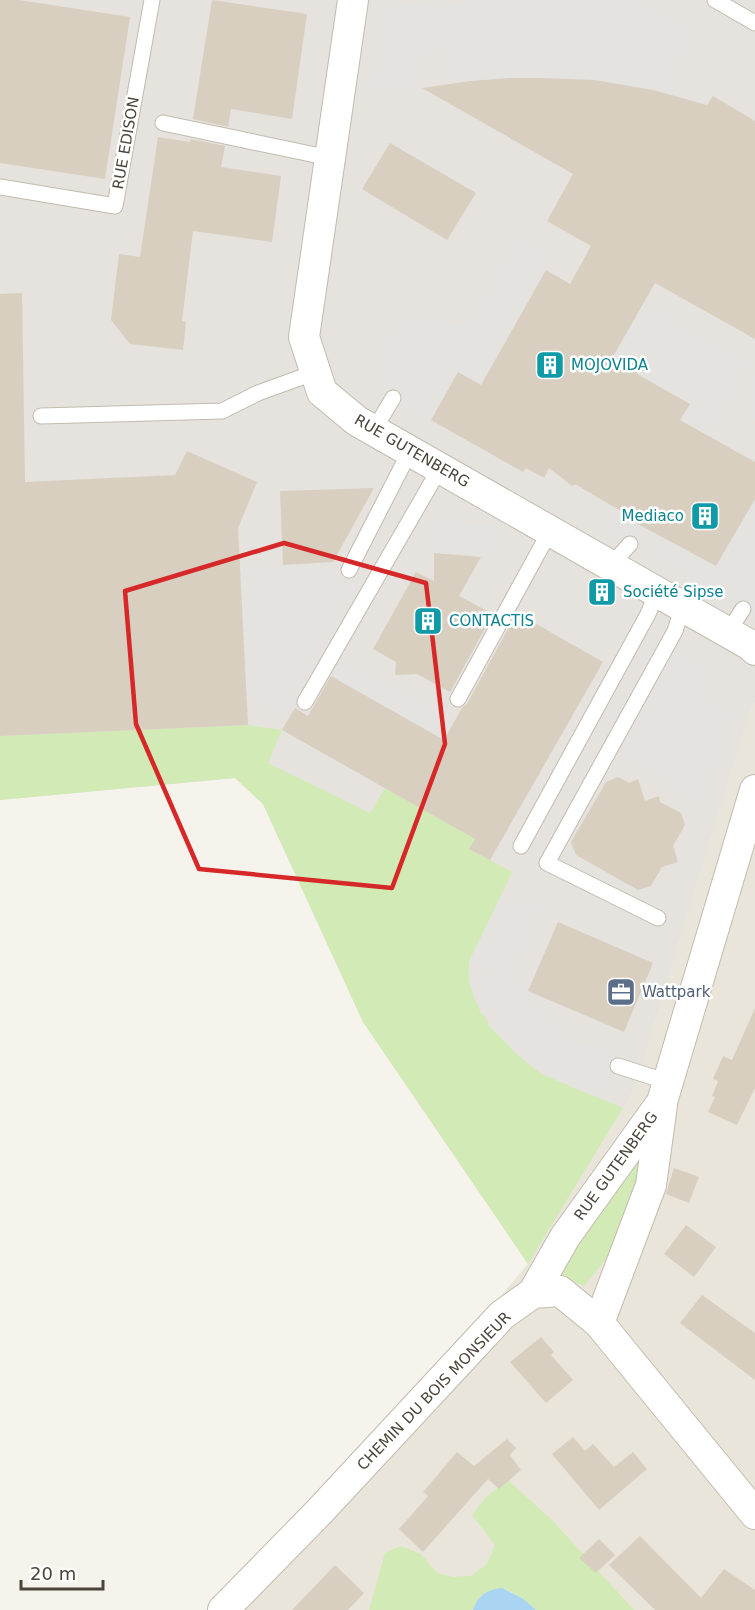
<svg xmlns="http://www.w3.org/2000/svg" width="755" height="1610" font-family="'DejaVu Sans',sans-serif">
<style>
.residential{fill:#eae5da}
.industrial{fill:#e6e2dd}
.green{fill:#d2eab5}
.parking{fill:#e5e3e0}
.water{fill:#a9d4f2}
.building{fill:#d8cfc1}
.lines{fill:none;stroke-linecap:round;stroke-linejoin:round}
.lane-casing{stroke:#c2bbae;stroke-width:17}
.street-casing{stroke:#c2bbae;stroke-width:32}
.lane{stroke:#fff;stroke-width:15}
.street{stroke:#fff;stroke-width:30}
.marked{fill:none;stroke:#d62828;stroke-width:4.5;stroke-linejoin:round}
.labels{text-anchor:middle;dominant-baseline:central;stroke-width:5;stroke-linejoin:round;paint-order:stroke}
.street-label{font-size:15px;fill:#4b4439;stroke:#fff}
.culture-label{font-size:15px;fill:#0d838f;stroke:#fff;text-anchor:start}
.service-label{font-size:15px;fill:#4e5e75;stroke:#fff;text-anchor:start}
</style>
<rect width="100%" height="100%" fill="#f6f3ec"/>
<path class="residential" d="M 755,703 L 755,1610 L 214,1610 L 358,1464 L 528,1264 L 634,1090 L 751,706 Z"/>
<path class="industrial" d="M 0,0 L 755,0 L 755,703 L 751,707 L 634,1090 L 528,1264 L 363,1022 L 263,804 L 235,778 L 0,800 Z"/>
<g class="green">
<path d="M 248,725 L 282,730 L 268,763 L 370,813 L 385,788 L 475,839 L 470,849 L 512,872 C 502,894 491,917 480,939 C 477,946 470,956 469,964 C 463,1005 511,1053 542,1074 L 623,1108 L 528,1264 L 363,1022 L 263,804 L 235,778 L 0,800 L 0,736 Z"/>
<path d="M 648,1147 L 616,1247 L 584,1286 L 559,1276 L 572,1247 Z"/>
<path d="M 508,1480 L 552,1520 L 634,1610 L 536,1610 C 522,1598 506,1582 487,1592 C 479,1596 475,1602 473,1610 L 369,1610 L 385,1553 L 400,1546 L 421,1554 L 437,1573 L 453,1577 L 471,1576 L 487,1564 L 495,1545 L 472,1515 L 486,1497 Z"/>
</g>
<g class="parking">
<path d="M 472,0 L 637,0 L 699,33 L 680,67 L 668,94 L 624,85 L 569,79 L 511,78 L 447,85 L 445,51 L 435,52 L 424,56 L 415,90 L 371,87 L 386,4 L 444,6 Z"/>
<path d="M 521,233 L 556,253 L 481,385 L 458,372 L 431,420 L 372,386 L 380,349 L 402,313 L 466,326 Z"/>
<path d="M 645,301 L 753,362 L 645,553 L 598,526 L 610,505 L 686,406 L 688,406 L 691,402 L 688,399 L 685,401 L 637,374 L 638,371 L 612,358 Z"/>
<path d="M 755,377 L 755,420 L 738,410 Z"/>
<path d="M 755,499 L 755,616 L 650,556 L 661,536 L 716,566 Z"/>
<path d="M 436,521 L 496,524 L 494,558 L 434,554 Z"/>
<path d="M 333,562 L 364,578 L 288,718 L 246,697 L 240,571 L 283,565 Z"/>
<path d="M 651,639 L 716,674 L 706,692 L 715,703 L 736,709 L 704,808 L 678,798 L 668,781 L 594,739 Z"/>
<path d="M 341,658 L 454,721 L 444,740 L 331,676 Z"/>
<path d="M 503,891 L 543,907 L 517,968 L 528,991 L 566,1038 L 621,1056 L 612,1081 L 596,1097 L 542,1074 L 550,1054 L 548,1053 L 532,1067 L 487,1024 L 502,1006 L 501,1003 L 481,1014 L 469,980 L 489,972 L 489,969 L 469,963 Z"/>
</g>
<path class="water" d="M 502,1588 L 522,1598 L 536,1610 L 473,1610 C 477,1596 487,1589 502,1588 Z"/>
<g class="building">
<path d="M 0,0 L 19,0 L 130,17 L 105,179 L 0,163 Z"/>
<path d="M 212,0 L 307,14 L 292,119 L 231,109 L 228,127 L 193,119 Z"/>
<path d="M 511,78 L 541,78 L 595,80 L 653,90 L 707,105 L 713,96 L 755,121 L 755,339 L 655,283 L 611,360 L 638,371 L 637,374 L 690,404 L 680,420 L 755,462 L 755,499 L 716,566 L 634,522 L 623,515 L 624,513 L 575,484 L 572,486 L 549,468 L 544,478 L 526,468 L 523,472 L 431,420 L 458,372 L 481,385 L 546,270 L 570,284 L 591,246 L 547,221 L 573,174 L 422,88 L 470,81 Z"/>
<path d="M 158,137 L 190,142 L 190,139 L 225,146 L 221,167 L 281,176 L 272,242 L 193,231 L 182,321 L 186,322 L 183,350 L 130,344 L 111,320 L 119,254 L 140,257 Z"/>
<path d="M 390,143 L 476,193 L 447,240 L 362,189 Z"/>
<path d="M 22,293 L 25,482 L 175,475 L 187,451 L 257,482 L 238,528 L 248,725 L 0,736 L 0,294 Z"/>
<path d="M 374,488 L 333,562 L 283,565 L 280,491 Z"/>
<path d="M 434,553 L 481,557 L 459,596 L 493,614 L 450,692 L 417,674 L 395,675 L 396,662 L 373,649 L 416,572 L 434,581 Z"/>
<path d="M 515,616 L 522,620 L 524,617 L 603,662 L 490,860 L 469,849 L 475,839 L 282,730 L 295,708 L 308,716 L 331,676 L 444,740 L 462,708 L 467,704 Z"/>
<path d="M 618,777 L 629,783 L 638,779 L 645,801 L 659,796 L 660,802 L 681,813 L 685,825 L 673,846 L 678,862 L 662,867 L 651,886 L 638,890 L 576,855 L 571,842 L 606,782 Z"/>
<path d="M 558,922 L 653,963 L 624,1032 L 528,991 Z"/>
<path d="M 755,1008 L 755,1088 L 737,1125 L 708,1112 L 715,1097 L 712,1096 L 718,1081 L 713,1079 L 723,1056 L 732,1060 Z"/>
<path d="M 674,1168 L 699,1177 L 689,1203 L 666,1194 Z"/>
<path d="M 686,1225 L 716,1247 L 694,1277 L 664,1254 Z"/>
<path d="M 702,1295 L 755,1333 L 755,1380 L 680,1323 Z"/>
<path d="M 541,1337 L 554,1352 L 551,1355 L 573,1380 L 546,1403 L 510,1362 Z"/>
<path d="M 573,1437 L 585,1451 L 593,1444 L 614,1467 L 633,1452 L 647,1469 L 599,1510 L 552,1454 Z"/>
<path d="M 507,1439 L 516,1448 L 510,1455 L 521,1470 L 499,1489 L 488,1479 L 423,1552 L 399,1529 L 428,1496 L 423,1492 L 457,1452 L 474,1466 Z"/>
<path d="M 640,1536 L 701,1598 L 724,1569 L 755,1590 L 755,1610 L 655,1610 L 609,1565 Z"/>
<path d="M 599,1539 L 615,1555 L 596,1573 L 579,1558 Z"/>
<path d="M 335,1565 L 364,1593 L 348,1610 L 292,1610 Z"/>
</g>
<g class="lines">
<g class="lane-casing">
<g id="lane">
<path d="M 715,0 L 755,23"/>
<path d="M 163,123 L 330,158"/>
<path d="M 0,187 L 115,206 L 152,0"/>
<path d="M 41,416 L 222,411 L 258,393 L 316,372"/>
<path d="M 374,430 L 393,398"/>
<path d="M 611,565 L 630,544"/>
<path d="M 349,570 L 410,451"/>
<path d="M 728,632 L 743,609"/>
<path d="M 458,699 L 550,531"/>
<path d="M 305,702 L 440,468"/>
<path d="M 521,846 L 648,614 L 657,592"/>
<path d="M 658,918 L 547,863 L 675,631 L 683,606"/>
<path d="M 618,1066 L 668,1082"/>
</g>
</g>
<g class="street-casing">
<g id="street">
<path d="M 353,0 L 304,337 L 322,392 L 357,421 L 750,645 L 755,650"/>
<path d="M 533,1293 L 565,1237 L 662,1102 L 755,790"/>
<path d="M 599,1323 L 651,1185 L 662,1105"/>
<path d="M 223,1610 L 319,1512 L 502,1315 L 533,1293 L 560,1291 L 599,1323 L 755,1514"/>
</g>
</g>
<use href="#lane" class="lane"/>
<use href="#street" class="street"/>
</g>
<path class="marked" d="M 284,543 L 426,583 L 445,744 L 392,888 L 199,869 L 136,724 L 125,591 Z"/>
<defs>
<g id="building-square" transform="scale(1.5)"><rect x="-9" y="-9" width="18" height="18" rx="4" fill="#0f9aa8" stroke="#fff"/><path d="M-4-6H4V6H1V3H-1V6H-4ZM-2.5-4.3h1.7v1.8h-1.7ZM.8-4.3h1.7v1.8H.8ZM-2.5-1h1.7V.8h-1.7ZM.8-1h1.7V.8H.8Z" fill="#fff"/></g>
<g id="office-square" transform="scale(1.5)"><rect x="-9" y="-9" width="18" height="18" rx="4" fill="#5c6f8a" stroke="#fff"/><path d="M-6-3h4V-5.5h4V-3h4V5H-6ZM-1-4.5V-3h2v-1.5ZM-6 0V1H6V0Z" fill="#fff"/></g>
</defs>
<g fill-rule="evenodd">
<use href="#building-square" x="550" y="365"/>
<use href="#building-square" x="705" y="516"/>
<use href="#building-square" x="602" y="592"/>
<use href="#building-square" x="428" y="621"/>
<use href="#office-square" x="621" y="992"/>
</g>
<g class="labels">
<g class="street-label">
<text transform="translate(126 143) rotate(-80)">RUE EDISON</text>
<text transform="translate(412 451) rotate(30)">RUE GUTENBERG</text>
<text transform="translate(616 1166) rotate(-54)">RUE GUTENBERG</text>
<text transform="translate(434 1391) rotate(-46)">CHEMIN DU BOIS MONSIEUR</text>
</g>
<g class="culture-label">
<text x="571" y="365">MOJOVIDA</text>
<text x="684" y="516" text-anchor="end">Mediaco</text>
<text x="623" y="592">Société Sipse</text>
<text x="449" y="621">CONTACTIS</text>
</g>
<g class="service-label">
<text x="642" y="992">Wattpark</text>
</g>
</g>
<path d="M21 1580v9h82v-9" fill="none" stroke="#4b4439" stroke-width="3"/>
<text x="30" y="1580" font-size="18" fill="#4b4439" stroke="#ffffff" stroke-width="4.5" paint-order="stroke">20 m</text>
</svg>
